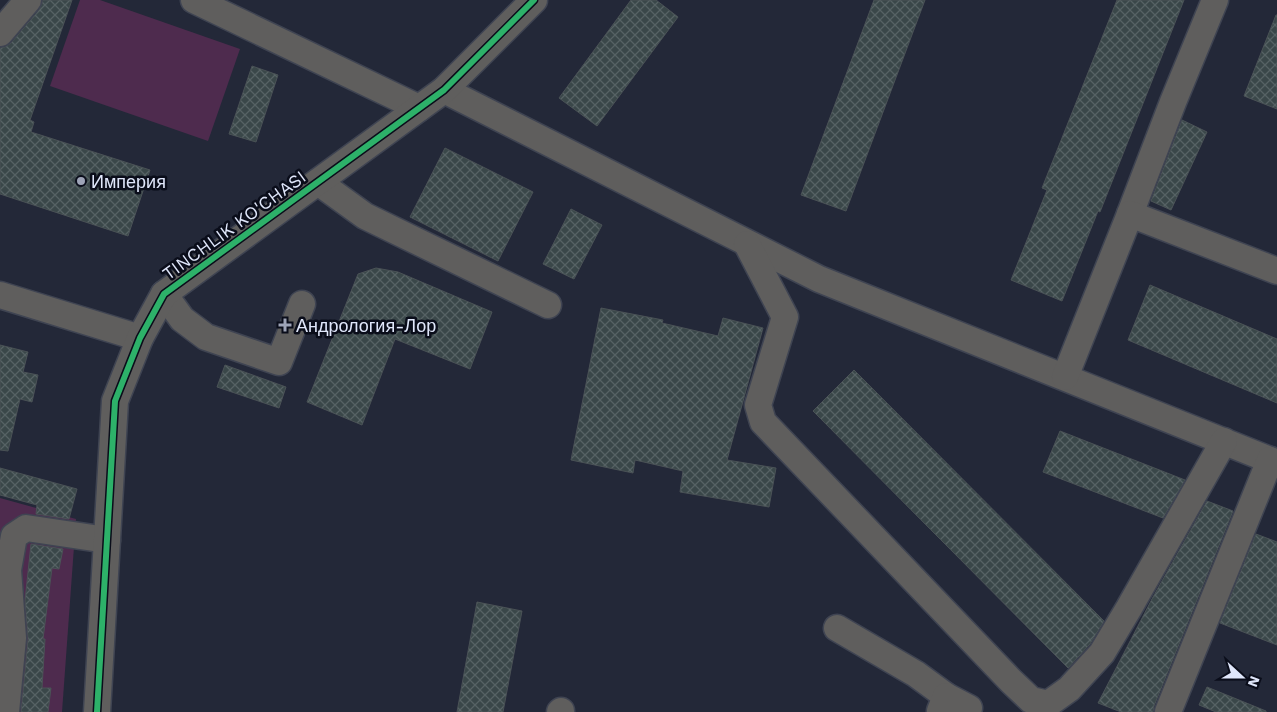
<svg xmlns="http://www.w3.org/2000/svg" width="1277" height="712" font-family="'Work Sans',sans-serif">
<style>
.pitch{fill:#4e2b4e}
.building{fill:url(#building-cross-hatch);stroke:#4a5256}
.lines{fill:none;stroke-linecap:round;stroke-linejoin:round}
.minor-casing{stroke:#3f4452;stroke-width:29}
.minor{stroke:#5f5e5d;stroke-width:26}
.cycleway-casing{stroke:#0a0d1a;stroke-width:9}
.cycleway{stroke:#2db169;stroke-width:6}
.poi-dot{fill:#9ea4b7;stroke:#0a0d1a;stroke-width:2}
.labels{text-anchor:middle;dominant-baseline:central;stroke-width:5;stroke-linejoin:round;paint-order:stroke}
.poi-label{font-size:18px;fill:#e0e7fb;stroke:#0a0d1a;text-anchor:start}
.street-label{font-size:18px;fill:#e0e7fb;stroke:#0a0d1a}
</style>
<defs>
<pattern id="building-cross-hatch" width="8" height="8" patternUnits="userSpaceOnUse" patternTransform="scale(1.25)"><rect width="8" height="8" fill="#3a4749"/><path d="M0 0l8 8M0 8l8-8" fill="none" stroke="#566264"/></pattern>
</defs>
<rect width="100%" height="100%" fill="#232838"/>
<g class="pitch">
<path d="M 80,0 L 100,0 L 240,49 L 208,141 L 50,86 Z"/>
<path d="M 0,498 L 76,519 L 62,712 L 0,712 Z"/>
</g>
<g class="building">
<path d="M 43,0 L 72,0 L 30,120 L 34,122 L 31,132 L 150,170 L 128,236 L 0,194 L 0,48 L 5,47 L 11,43 L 39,10 Z"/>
<path d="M 631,0 L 656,0 L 678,17 L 597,126 L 559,98 Z"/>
<path d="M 874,0 L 925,0 L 846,211 L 801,195 Z"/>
<path d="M 1117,0 L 1184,0 L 1100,212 L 1098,211 L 1062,301 L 1011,280 L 1047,190 L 1042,188 Z"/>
<path d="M 1276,15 L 1277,15 L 1277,109 L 1244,96 Z"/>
<path d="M 252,66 L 278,75 L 256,142 L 229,134 Z"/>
<path d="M 1182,120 L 1207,132 L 1171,210 L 1151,201 Z"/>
<path d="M 445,148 L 533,192 L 498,261 L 410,217 Z"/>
<path d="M 571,209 L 602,225 L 574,279 L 543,264 Z"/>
<path d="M 376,268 L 398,272 L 492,312 L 470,369 L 395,339 L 362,425 L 307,402 L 358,274 Z"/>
<path d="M 1150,285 L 1277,339 L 1277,403 L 1128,340 Z"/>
<path d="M 601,308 L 663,320 L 662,323 L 718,336 L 723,318 L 763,328 L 727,460 L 776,468 L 769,507 L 680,492 L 683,471 L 635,460 L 633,473 L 571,460 Z"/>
<path d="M 0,345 L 28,352 L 23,372 L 38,375 L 32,402 L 20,399 L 8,451 L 0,450 Z"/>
<path d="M 225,365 L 286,387 L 279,408 L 217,387 Z"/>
<path d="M 854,370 L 1104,621 L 1090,644 L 1068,668 L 813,411 Z"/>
<path d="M 1060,431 L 1185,480 L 1163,518 L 1043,472 Z"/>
<path d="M 0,468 L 77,489 L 69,519 L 36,514 L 37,505 L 0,495 Z"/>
<path d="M 1207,501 L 1233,511 L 1154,706 L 1153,712 L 1121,712 L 1098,703 L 1153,597 Z"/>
<path d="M 1256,534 L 1277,542 L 1277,645 L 1220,623 Z"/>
<path d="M 31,544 L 63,549 L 59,569 L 52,568 L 43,639 L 45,639 L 42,688 L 51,688 L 48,712 L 21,712 L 28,639 L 25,601 Z"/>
<path d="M 477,602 L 522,611 L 503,712 L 457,712 Z"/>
<path d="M 1207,687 L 1266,711 L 1266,712 L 1216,712 L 1199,705 Z"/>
</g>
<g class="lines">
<g class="minor-casing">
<g id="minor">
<path d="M 194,0 L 419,108"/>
<path d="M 0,33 L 28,0"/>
<path d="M 444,90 L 819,279 L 1270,460 L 1277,465"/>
<path d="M 318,182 L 365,216 L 548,305"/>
<path d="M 1130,214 L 1173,102 L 1215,0"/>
<path d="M 747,244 L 785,317 L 758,405 L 763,422 L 1011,681 L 1031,700 L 1048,704 L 1069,689 L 1102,653 L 1129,608 L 1224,441"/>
<path d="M 164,294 L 182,319 L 206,337 L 279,362 L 302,304"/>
<path d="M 0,295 L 140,338"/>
<path d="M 1065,377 L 1130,214 L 1277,271"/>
<path d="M 837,628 L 916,674 L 946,696"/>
<path d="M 940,711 L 946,696 L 969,708 L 967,712"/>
<path d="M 6,712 L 13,638 L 8,570 L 14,536 L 26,528 L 107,540"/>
<path d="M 97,712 L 115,401 L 140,338 L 164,294 L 444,90 L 534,0"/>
<path d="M 560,712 L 561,711"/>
<path d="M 1168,712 L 1270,460"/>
</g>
</g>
<use href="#minor" class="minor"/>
<g class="cycleway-casing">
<path id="cycleway" d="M 97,712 L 115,401 L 140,338 L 164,294 L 444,90 L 534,0"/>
</g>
<use href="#cycleway" class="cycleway"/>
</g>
<g class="poi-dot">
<circle cx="81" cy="181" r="5"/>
<path d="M282.5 317.5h5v5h5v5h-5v5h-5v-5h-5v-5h5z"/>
</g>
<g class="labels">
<g class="poi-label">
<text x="91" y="181">Империя</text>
<text x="296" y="325">Андрология-Лор</text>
</g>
<g class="street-label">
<text transform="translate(234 225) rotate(-36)">TINCHLIK KO'CHASI</text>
</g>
</g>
<g transform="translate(1242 677) rotate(111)" stroke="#0a0d1a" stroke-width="4" paint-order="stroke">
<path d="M0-4L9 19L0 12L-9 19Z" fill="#e0e7fb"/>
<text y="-8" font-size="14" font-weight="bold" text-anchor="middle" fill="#e0e7fb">N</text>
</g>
</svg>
